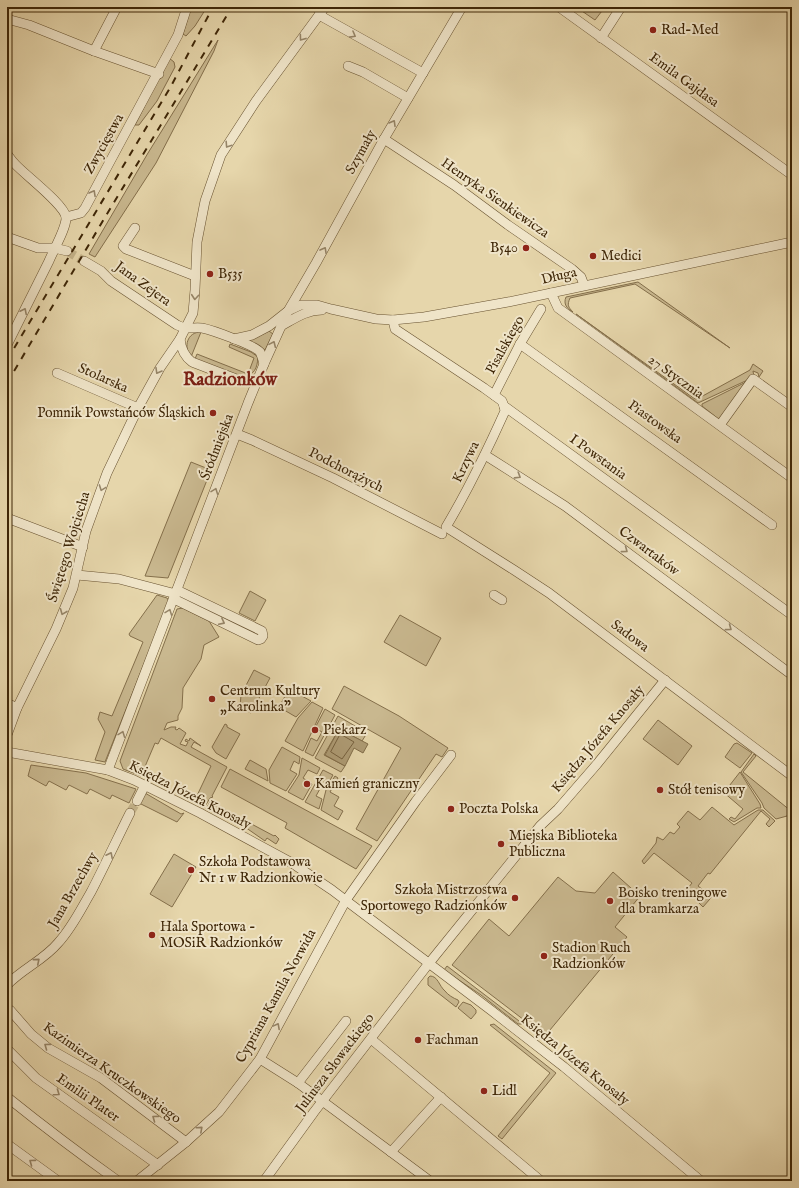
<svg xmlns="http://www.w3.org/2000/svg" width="799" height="1188" font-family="'IM FELL English',serif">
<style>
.green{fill:#c9b88f;stroke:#846f4b}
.water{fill:#ad9a73;stroke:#816c48}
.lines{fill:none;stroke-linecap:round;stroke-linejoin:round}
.shore{stroke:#76603d;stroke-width:1}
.minor-tunnel{stroke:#c4b38a;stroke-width:9;stroke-dasharray:9 4.5;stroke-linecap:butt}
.minor-casing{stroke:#685230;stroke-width:10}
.minor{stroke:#efe4c8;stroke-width:9}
.rail{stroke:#3e2607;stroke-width:2;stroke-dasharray:7 7;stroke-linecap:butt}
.oneway{stroke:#968568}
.poi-dot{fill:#8f2418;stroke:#efe4c8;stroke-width:1.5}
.labels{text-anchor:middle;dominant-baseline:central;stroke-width:4;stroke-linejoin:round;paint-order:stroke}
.poi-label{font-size:14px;fill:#3e2607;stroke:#efe4c8;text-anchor:start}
.street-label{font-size:14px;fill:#3e2607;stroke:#efe4c8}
.district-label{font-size:18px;font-weight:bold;fill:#7a1f14;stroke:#efe4c8}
</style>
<rect width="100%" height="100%" fill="#e6d6ab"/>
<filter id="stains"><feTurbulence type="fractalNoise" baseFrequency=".005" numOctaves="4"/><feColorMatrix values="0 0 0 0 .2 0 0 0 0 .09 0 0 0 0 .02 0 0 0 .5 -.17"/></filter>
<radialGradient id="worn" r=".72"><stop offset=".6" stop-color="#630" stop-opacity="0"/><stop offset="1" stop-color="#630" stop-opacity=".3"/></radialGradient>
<g class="green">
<path d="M 191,7 L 207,7 L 195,26 L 186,36 L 183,34 Z"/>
<path d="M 576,7 L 605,7 L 595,20 Z"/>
<path d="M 218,40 L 214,51 L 156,163 L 95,257 L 89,254 L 148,153 Z"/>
<path d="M 169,58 L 174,62 L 175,67 L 157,101 L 139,125 L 135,125 Z"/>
<path d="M 638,282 L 730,348 L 635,284 L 570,298 C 567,305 568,307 573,312 C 567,309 563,304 566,297 Z"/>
<path d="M 576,314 L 695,399 L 699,398 L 750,370 L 753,364 L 763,371 L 759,377 L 758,373 L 753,371 L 754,377 L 698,403 Z"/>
<path d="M 269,331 L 273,334 L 265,350 L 250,341 L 250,340 Z"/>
<path d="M 201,332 L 191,357 C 183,347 187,332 201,332 Z"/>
<path d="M 230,344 L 251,352 L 258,357 C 257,369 255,374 242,378 L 195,359 L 197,354 L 248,374 L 254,358 L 229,347 Z"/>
<path d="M 748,381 L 720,420 L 702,406 L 702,404 Z"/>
<path d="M 191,462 L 211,470 L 168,578 L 145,576 Z"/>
<path d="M 250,591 L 266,600 L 255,621 L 239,613 Z"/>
<path d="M 157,595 L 167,598 L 169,601 L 105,762 L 95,760 L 105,732 L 98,719 L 100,712 L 112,716 L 143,642 L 130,636 L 129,634 Z"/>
<path d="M 183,608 L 209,621 L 219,637 L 204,645 L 201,659 L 183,688 L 182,708 L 178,716 L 178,720 L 167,723 L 164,730 L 171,727 L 176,727 L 175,729 L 177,730 L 179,728 L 186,733 L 180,744 L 186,746 L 188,742 L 185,741 L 186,739 L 189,741 L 190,738 L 201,746 L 194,742 L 191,747 L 227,767 L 212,796 L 213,797 L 210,798 L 204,808 L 194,802 L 211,766 L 161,738 L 158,744 L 155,743 L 141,776 L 123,769 L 120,761 L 177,609 Z"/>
<path d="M 400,615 L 441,638 L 426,666 L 384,642 Z"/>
<path d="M 254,670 L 270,678 L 251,713 L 240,707 L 241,695 Z"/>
<path d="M 344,686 L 399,716 L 448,748 L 442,757 L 436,754 L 377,841 L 356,829 L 401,748 L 332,709 Z"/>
<path d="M 289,689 L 311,701 L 296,717 L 279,707 Z"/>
<path d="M 312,702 L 323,708 L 303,751 L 285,741 L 298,718 Z"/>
<path d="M 325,709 L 335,715 L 313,756 L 305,752 L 311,738 L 317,741 L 322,732 L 315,728 Z"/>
<path d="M 338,716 L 367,733 L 362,741 L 339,729 L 324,755 L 345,766 L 341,772 L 315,758 Z"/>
<path d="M 658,720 L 692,746 L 678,765 L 643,739 Z"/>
<path d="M 225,724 L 227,725 L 227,727 L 240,734 L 226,759 L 216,753 L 212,747 Z"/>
<path d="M 737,743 L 752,753 L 740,768 L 725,757 L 734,744 Z"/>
<path d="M 282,747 L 300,757 L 299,764 L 294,761 L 290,770 L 297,774 L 286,791 L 270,783 L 269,770 Z"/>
<path d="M 754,754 L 756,756 L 743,772 L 791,811 L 787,816 L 776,819 L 764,808 L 762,803 L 741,772 Z"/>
<path d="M 302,758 L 320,768 L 317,774 L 308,770 L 303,778 L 312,784 L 303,800 L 288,792 L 299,775 Z"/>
<path d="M 250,760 L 266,769 L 268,781 L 245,769 Z"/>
<path d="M 31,765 L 86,773 L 136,789 L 129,803 L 112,795 L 110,799 L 90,789 L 87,794 L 69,785 L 66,790 L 49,781 L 46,786 L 28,776 Z"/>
<path d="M 230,769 L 372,846 L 356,869 L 285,828 L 287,823 L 221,787 Z"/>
<path d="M 323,770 L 333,775 L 325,789 L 321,787 L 316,796 L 322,799 L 319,809 L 305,802 Z"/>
<path d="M 740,772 L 760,804 L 761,808 L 757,808 L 734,822 L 729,819 L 731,817 L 735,819 L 743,809 L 722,791 L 726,790 Z"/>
<path d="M 335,776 L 338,778 L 330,792 L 339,797 L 334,806 L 343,811 L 338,820 L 321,810 L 326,790 Z"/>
<path d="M 145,793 L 181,814 L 184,813 L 177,822 L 139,803 Z"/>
<path d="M 211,800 L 213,800 L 212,803 L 242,819 L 239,824 L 232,818 L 231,819 L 206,809 Z"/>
<path d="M 712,807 L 734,825 L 758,810 L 763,810 L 775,821 L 769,827 L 766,824 L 770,819 L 761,811 L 710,874 L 708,873 L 698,886 L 707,893 L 711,889 L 716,892 L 703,907 L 698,902 L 702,897 L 697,894 L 693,898 L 684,893 L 692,883 L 654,853 L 644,864 L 642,861 L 656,843 L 657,837 L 663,840 L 670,832 L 674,834 L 680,827 L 677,824 L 688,811 L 700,820 Z"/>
<path d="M 244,820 L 274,836 L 275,835 L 279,839 L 276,844 L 267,838 L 265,841 L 242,825 Z"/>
<path d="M 174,854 L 196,867 L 172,907 L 150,894 Z"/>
<path d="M 613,872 L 640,896 L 615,927 L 627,937 L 545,1036 L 452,965 L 489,919 L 509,936 L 558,877 L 576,891 L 595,893 Z"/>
<path d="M 447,966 L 523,1024 L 518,1024 L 481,995 L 444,970 Z"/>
<path d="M 430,976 C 438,976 439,986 445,991 C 448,995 453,998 458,1000 L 459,1002 L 456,1007 L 428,985 L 428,978 Z"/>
<path d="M 463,1002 L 471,1005 L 476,1010 L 476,1013 L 471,1019 L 458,1008 Z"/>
<path d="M 494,1024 L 556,1073 L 502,1139 L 498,1136 L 550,1073 L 490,1025 Z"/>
</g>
<path class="water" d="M 339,729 L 368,744 L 363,753 L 354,748 L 345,766 L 325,755 Z"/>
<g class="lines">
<path class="shore" d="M 340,735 L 342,735 L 354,742 L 342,759 L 331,752 Z"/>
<g class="minor-tunnel">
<path d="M 67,251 L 84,261"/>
<path d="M 130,813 L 137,801"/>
</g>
<g class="minor-casing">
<g id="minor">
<path d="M 559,7 L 792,175"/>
<path d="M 319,15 L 423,73"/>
<path d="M 7,19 L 29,25 L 94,51 L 159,74"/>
<path d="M 601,38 L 621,7"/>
<path d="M 94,51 L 117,7"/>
<path d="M 348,66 L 363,72 L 408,98"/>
<path d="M 384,139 L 454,185 L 508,225 L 572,269 L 581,277 L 584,285"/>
<path d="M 7,154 C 10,158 12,161 15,164 C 25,175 64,204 66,217 C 67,227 53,251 49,261 L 7,345"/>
<path d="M 66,217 L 81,213 L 85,208 L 178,35 L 187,7"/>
<path d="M 135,228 L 123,246 L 126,249 L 195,276"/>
<path d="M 7,237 L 38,248 L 54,248 L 67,251"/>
<path d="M 84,261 L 101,271 L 111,281 L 177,325 C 186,330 193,327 202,328 C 212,330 254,345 260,352 C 262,356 263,360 264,364"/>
<path d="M 551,293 L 558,308 L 792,478"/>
<path d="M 393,320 L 395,329 L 484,388 L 502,401 L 504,406 L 792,615"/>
<path d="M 281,326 C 294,319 306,310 322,310"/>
<path d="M 180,339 C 181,349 184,356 192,362 L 244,382 L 254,380 L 259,377"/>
<path d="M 234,339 L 252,335 L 269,326 L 288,311 L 301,305 L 317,305 L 331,309 L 376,319 L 393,320 L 424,317 L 508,302 L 792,242"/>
<path d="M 520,344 L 772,525"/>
<path d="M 57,373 L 138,408"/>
<path d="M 494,395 L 520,344 L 541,309"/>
<path d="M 504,406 L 505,411 C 487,451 468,490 446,527 L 514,570 L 549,593 L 792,776"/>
<path d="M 720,425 L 753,379 L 792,407"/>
<path d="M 237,434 L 252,440 L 333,478 L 442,534"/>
<path d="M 485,455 L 565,506 L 792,675"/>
<path d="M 7,518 L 83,547"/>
<path d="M 77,575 L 119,579 L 176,594"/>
<path d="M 494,595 L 502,600"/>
<path d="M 174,599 L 258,640 L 261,639 L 263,636 L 262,631 L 177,590"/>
<path d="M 7,703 L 17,708"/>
<path d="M 7,735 L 17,708 L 56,629 L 73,588 L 86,531 L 107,473 L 138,408 L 160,368 L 180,339 L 193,313 L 195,290 L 197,242 L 205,201 L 221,155 L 256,101 L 325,7"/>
<path d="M 7,752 L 108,770 L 134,780 L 200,813 L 292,863 L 332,890 L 492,1011 L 564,1067 L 701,1181"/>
<path d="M 108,770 L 248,403 L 264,364 L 288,311 L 316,263 L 384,139 L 462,7"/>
<path d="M 137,801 L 145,785"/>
<path d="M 7,985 C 22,969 44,960 58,943 C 72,928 81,909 91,892 C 105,865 117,839 130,813"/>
<path d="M 7,1010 L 10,1010 L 31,1034 L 48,1048 L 101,1078 L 186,1142"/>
<path d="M 371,1039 L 541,1181"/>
<path d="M 7,1049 L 36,1078 L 158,1165"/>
<path d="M 260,1059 L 298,1083 L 391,1152 L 441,1097"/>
<path d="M 298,1083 L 346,1021"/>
<path d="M 7,1097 C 43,1126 80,1154 118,1181"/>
<path d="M 7,1144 L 58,1181"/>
<path d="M 391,1152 L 430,1181"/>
<path d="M 137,1181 L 186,1142 L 219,1112 L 260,1059 L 346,900 L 416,801 L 451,755"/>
<path d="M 264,1181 L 314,1112 L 426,967 L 540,826 L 558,809 L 597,764 L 665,680"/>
</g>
</g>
<use href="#minor" class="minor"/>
<g class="rail">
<path d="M 7,360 L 170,88 L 213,7"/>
<path d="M 7,383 L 104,219 L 232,7"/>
</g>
</g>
<defs><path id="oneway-chevron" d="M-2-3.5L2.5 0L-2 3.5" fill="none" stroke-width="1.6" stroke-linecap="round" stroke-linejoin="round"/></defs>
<g class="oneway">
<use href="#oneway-chevron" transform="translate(353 35) rotate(29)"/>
<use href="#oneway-chevron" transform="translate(302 38) rotate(126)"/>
<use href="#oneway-chevron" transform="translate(393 123) rotate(-60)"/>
<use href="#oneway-chevron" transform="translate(228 145) rotate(123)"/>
<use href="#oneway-chevron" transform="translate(93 193) rotate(-61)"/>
<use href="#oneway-chevron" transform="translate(324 250) rotate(-61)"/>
<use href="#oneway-chevron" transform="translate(195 297) rotate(95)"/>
<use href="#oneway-chevron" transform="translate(24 311) rotate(-63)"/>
<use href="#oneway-chevron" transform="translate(273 344) rotate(-66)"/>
<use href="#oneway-chevron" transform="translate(158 371) rotate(120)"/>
<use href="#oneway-chevron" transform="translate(518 476) rotate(32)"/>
<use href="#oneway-chevron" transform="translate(102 488) rotate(110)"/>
<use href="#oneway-chevron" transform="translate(215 491) rotate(-69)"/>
<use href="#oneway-chevron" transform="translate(625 550) rotate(37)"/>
<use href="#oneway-chevron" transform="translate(63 612) rotate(112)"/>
<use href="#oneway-chevron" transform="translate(169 612) rotate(-69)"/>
<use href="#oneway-chevron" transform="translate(222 622) rotate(27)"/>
<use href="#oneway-chevron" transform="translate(729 628) rotate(37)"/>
<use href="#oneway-chevron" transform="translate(122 734) rotate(-69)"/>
<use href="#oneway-chevron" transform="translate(110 855) rotate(-63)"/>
<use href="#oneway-chevron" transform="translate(37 961) rotate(-40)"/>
<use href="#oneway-chevron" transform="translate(277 1026) rotate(-62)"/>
<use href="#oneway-chevron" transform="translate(47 1046) rotate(-144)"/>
<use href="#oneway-chevron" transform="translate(57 1093) rotate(35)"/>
<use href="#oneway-chevron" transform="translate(155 1118) rotate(-144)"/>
<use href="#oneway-chevron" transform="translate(200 1129) rotate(-42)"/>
<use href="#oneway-chevron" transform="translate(32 1162) rotate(-144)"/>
</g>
<g class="poi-dot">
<circle cx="653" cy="30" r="4"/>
<circle cx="526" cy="248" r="4"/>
<circle cx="593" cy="256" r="4"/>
<circle cx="210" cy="274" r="4"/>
<circle cx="213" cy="413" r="4"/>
<circle cx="212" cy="699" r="4"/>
<circle cx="315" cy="730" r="4"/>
<circle cx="307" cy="784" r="4"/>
<circle cx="660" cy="790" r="4"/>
<circle cx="451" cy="809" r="4"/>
<circle cx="501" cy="844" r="4"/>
<circle cx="191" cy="870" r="4"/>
<circle cx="515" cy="898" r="4"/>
<circle cx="610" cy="901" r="4"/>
<circle cx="152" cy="935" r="4"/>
<circle cx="544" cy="956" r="4"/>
<circle cx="418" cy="1040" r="4"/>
<circle cx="484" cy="1091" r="4"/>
</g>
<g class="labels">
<g class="poi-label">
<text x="661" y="30">Rad-Med</text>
<text x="518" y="248" text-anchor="end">B540</text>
<text x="601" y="256">Medici</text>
<text x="218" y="274">B535</text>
<text x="205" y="413" text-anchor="end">Pomnik Powstańców Śląskich</text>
<text x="220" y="691">Centrum Kultury<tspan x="220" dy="16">„Karolinka”</tspan></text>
<text x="323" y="730">Piekarz</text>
<text x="315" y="784">Kamień graniczny</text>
<text x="668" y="790">Stół tenisowy</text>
<text x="459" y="809">Poczta Polska</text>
<text x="509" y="836">Miejska Biblioteka<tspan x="509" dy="16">Publiczna</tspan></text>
<text x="199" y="862">Szkoła Podstawowa<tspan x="199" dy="16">Nr 1 w Radzionkowie</tspan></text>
<text x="507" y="890" text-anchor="end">Szkoła Mistrzostwa<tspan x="507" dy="16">Sportowego Radzionków</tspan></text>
<text x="618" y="893">Boisko treningowe<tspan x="618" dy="16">dla bramkarza</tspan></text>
<text x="160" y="927">Hala Sportowa -<tspan x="160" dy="16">MOSiR Radzionków</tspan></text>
<text x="552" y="948">Stadion Ruch<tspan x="552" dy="16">Radzionków</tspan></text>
<text x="426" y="1040">Fachman</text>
<text x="492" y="1091">Lidl</text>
</g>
<g class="street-label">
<text transform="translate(684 80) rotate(36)">Emila Gajdasa</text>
<text transform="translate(104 144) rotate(-61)">Zwycięstwa</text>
<text transform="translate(361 152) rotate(-61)">Szymały</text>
<text transform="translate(495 198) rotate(35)">Henryka Sienkiewicza</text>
<text transform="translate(559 276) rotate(-13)">Długa</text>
<text transform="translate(143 284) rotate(36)">Jana Zejera</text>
<text transform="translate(505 345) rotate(-61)">Pisalskiego</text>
<text transform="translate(676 377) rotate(36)">27 Stycznia</text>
<text transform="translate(103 378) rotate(24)">Stolarska</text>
<text transform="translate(655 422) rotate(36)">Piastowska</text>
<text transform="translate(217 447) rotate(-69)">Śródmiejska</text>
<text transform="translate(598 457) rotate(36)">I Powstania</text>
<text transform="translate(466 462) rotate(-64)">Krzywa</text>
<text transform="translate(346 470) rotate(27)">Podchorążych</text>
<text transform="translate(69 547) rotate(-73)">Świętego Wojciecha</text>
<text transform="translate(649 551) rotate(37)">Czwartaków</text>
<text transform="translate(630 636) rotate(37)">Sadowa</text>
<text transform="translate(598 739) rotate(-50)">Księdza Józefa Knosały</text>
<text transform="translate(190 795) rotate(27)">Księdza Józefa Knosały</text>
<text transform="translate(73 890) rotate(-60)">Jana Brzechwy</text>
<text transform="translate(276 996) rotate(-61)">Cypriana Kamila Norwida</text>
<text transform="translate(575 1060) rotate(39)">Księdza Józefa Knosały</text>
<text transform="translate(335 1063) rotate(-53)">Juliusza Słowackiego</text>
<text transform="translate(112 1073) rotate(35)">Kazimierza Kruczkowskiego</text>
<text transform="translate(88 1098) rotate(35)">Emilii Plater</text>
</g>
<g class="district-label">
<text x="230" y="380">Radzionków</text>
</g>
</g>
<rect width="799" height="1188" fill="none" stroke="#e6d6ab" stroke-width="24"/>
<rect x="8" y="8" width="783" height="1172" fill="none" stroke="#3e2607" stroke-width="2"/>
<rect x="12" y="12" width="775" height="1164" fill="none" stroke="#3e2607"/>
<rect width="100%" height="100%" filter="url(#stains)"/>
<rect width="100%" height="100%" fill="url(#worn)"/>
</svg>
